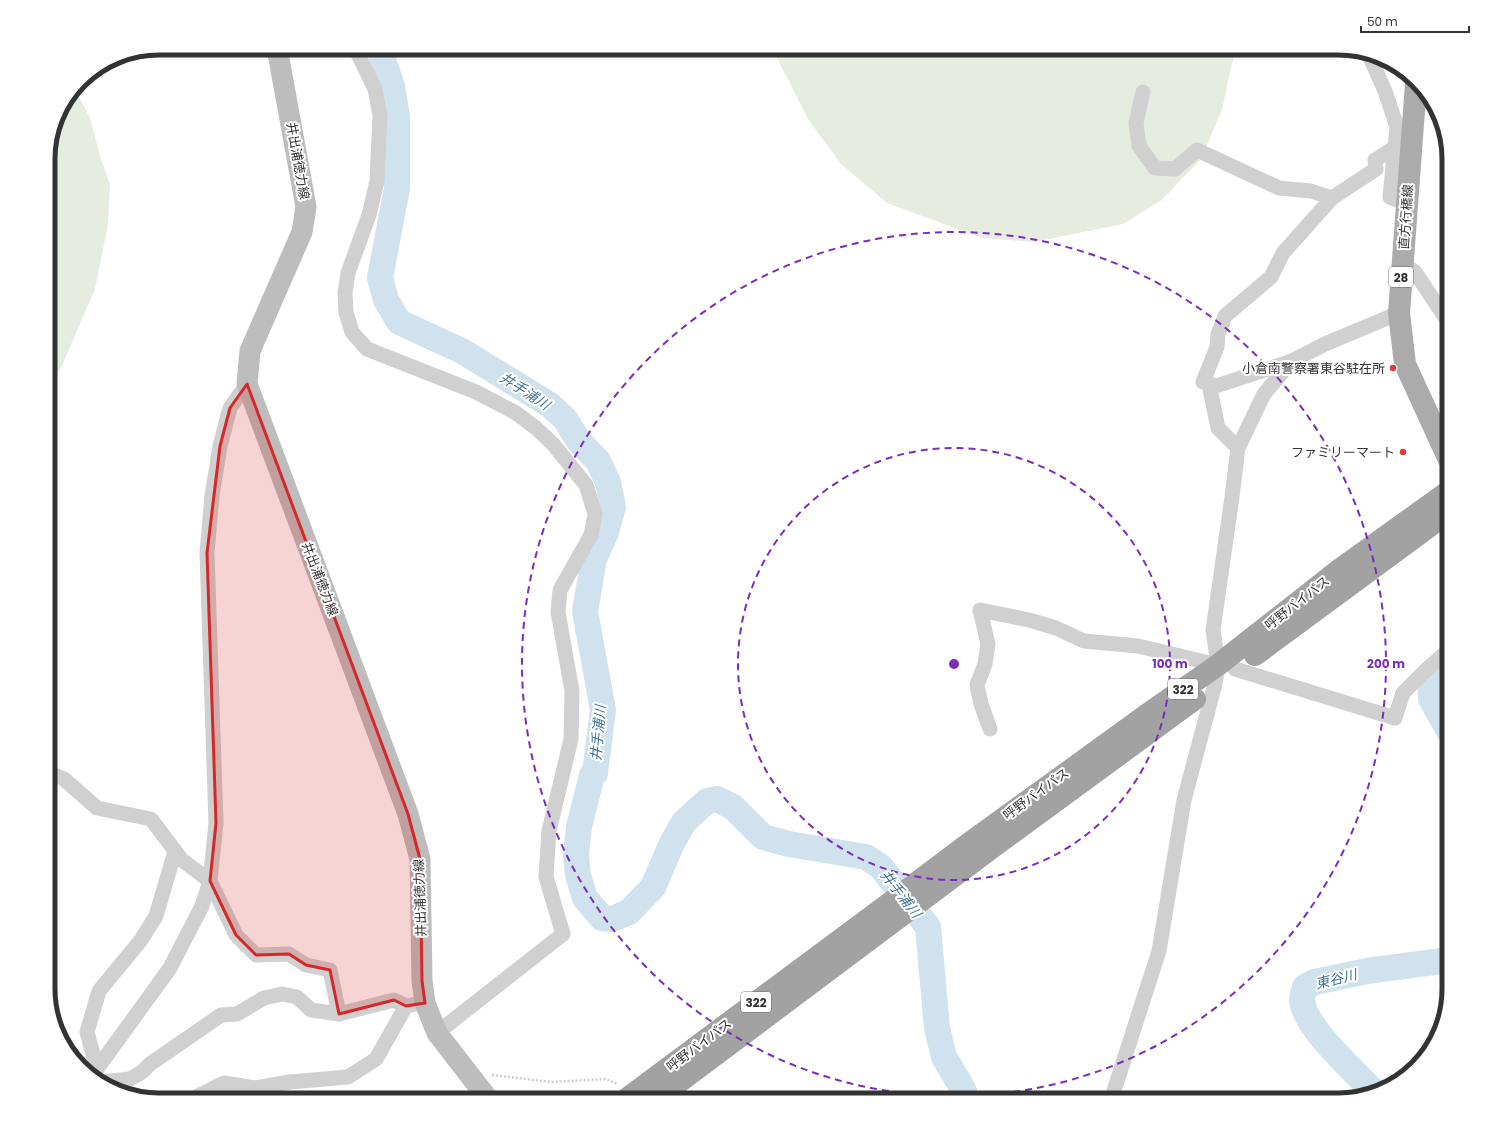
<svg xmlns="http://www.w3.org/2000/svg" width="1497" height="1148" font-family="Poppins,'Noto Sans JP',sans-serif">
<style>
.green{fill:#e6ecdf}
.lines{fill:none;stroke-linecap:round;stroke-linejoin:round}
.river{stroke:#cfe2ee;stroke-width:26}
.path{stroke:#cdcdcd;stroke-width:2.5;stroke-dasharray:2 2;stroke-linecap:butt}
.minor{stroke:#d0d0d0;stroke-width:15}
.secondary{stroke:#bdbdbd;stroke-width:21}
.primary{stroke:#ababab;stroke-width:22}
.trunk{stroke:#a2a2a2;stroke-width:22}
.marked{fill:#d62828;fill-opacity:0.2;stroke:#d62828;stroke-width:3;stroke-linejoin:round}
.ring{fill:none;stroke:#7b2cbf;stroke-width:2;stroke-dasharray:7 5}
.poi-dot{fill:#e63946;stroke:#fff;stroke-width:1.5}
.labels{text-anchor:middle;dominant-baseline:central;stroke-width:4;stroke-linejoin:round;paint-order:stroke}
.shield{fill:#fff;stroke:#707070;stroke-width:1}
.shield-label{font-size:12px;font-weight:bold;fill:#333}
.street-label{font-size:13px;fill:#333;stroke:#fff}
.poi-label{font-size:13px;fill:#333;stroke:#fff;text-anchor:end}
.water-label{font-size:14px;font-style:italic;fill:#3f7597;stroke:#fff}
.rim{fill:none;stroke:#333;stroke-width:5}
.centre{fill:#7b2cbf;stroke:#fff;stroke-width:2}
.ring-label{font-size:12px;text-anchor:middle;font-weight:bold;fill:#7b2cbf;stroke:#fff;stroke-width:4;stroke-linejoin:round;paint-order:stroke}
</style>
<rect width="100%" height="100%" fill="#fff"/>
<g class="green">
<path d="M 772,48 L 1237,48 L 1232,63 L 1222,110 L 1201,159 L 1162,200 L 1123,224 L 1034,242 L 982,238 L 887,203 L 841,164 L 808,119 Z"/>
<path d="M 75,90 L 90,118 L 101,159 L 110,184 L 108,225 L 95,289 L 60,370 L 48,384 L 48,151 L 60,110 Z"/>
</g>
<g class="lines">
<g class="river">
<path d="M 379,48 L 392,86 L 397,117 L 397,188 L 380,278 L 386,300 L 399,322 L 462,351 L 550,405 L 565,419 L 578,440 L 598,461 L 608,482 L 613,507 L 606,532 L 594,559 L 585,611 L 603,710 L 595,773 L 592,775 L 579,827 L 576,854 L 578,875 L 585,898 L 602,918 L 612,919 L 629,912 L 653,887 L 672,843 L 684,822 L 707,801 L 717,799 L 733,807 L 763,837 L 789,844 L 866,857 L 881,867 L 928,927 L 937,1028 L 944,1057 L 963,1089 L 967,1100"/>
<path d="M 1449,661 L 1440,666 L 1430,679 L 1431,699 L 1449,731"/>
<path d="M 1374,1092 C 1356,1073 1302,1025 1302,999 C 1302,996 1304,991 1305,987 L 1315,982 L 1367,971 L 1449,960"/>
</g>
<path class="path" d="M 492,1075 L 551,1082 L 606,1079 L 617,1084"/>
<g class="minor">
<path d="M 355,48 L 375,89 L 380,116 L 377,181 L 369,215 L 348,273 L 345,293 L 346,312 L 352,332 L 367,349 L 476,392 L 516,413 L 536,428 L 553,444 L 586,485 L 595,514 L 591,535 L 560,590 L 558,612 L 572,691 L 571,739 L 549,831 L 546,877 L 563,934 L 437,1033"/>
<path d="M 1368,53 L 1385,91 L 1397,127 L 1390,197 L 1407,204"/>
<path d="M 1143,92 L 1136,123 L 1139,146 L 1155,168 L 1175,169 L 1197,150 L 1279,188 L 1311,191 L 1332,198 L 1376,169 L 1375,160 L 1394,148"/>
<path d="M 1402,264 L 1415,272 L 1449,323"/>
<path d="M 1292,361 L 1216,386 L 1203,382 L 1217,347 L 1218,334 L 1225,316 L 1271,277 L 1283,253 L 1332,198"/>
<path d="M 1209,384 L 1218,428 L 1238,448"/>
<path d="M 1235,669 L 1395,718 L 1403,693 L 1425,671 L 1449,650"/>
<path d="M 990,729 L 981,704 L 977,685 L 985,664 L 988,644 L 980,610 L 1029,620 L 1056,628 L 1084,641 L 1138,646 L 1218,665"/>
<path d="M 48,772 L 64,779 L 97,808 L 151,819 L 182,860 L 210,881 L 236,935 L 256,955 L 289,954 L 306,965 L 330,970 L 339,1014"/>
<path d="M 97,1069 L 87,1032 L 99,991 L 141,940 L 156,916 L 175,851"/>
<path d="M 91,1077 L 170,968 L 202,906 L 210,881 L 216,823 L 207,553 L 212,496 L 220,446 L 230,408 L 247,384"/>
<path d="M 101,1082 L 130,1079 L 142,1072 L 150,1064 L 221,1015 L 237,1014 L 264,998 L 282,994 L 297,997 L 311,1010 L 339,1014 L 394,1000 L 406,1006"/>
<path d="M 190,1100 L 224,1083 L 256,1088 L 290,1082 L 348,1077 L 376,1059 L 406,1006 L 416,1004"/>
<path d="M 1111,1100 L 1159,951 L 1184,800 L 1215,684 L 1218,665 L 1213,630 L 1232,497 L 1238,448 L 1264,394 L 1292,361 L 1325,344 L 1399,313"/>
</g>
<path class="secondary" d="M 277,48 L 306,207 L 302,232 L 250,351 L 247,384 L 408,814 L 420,859 L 422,981 L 425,1003 L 437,1033 L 489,1100"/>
<path class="primary" d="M 1416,84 L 1399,313 L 1405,364 L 1449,460"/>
<g class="trunk">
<path d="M 1255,655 L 1449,512"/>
<path d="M 625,1100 L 887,905 L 964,847 L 1152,711 L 1218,665 L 1339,570 L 1449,491"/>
<path d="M 655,1100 L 997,844 L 1195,699"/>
</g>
</g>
<path class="marked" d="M 247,384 L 408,814 L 420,859 L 422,981 L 425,1003 L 406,1006 L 394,1000 L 339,1014 L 330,970 L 306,965 L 289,954 L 256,955 L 236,935 L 210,881 L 216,823 L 207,553 L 220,446 L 230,408 Z"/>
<g class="ring">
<circle cx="954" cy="664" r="216"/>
<circle cx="954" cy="664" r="432"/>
</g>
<g class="poi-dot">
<circle cx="1393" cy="368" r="4"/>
<circle cx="1403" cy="452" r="4"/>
</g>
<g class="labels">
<g class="shield">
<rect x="1389" y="267" width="24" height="20" rx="3"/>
<rect x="1168" y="679" width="30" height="20" rx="3"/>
<rect x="741" y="992" width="30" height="20" rx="3"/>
</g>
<g class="shield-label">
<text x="1401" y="277">28</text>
<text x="1183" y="689">322</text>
<text x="756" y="1002">322</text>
</g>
<g class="street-label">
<text transform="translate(298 161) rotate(80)">井出浦徳力線</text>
<text transform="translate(1406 217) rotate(-86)">直方行橋線</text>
<text transform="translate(320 579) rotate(69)">井出浦徳力線</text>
<text transform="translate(1297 603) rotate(-38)">呼野バイパス</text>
<text transform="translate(1036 794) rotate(-36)">呼野バイパス</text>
<text transform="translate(420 898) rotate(-92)">井出浦徳力線</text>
<text transform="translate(699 1045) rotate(-37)">呼野バイパス</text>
</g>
<g class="poi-label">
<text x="1385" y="368">小倉南警察署東谷駐在所</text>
<text x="1395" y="452">ファミリーマート</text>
</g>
<g class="water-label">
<text transform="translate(525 391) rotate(33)">井手浦川</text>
<text transform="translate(598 733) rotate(-85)">井手浦川</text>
<text transform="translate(901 894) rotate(52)">井手浦川</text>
<text transform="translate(1336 979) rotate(-14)">東谷川</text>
</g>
</g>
<path d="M0 0H1497V1148H0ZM159 55H1338A104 104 0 0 1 1442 159V989A104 104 0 0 1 1338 1093H159A104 104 0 0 1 55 989V159A104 104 0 0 1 159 55Z" fill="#fff" fill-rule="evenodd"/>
<path class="rim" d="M159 55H1338A104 104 0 0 1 1442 159V989A104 104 0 0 1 1338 1093H159A104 104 0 0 1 55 989V159A104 104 0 0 1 159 55Z"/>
<circle cx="954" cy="664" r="6" class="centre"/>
<g class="ring-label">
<text x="1170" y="668">100 m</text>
<text x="1386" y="668">200 m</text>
</g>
<path d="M1361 26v6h108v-6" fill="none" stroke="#333333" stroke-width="2"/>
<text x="1367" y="26" font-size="12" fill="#333333" stroke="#ffffff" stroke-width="3" paint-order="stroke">50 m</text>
</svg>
